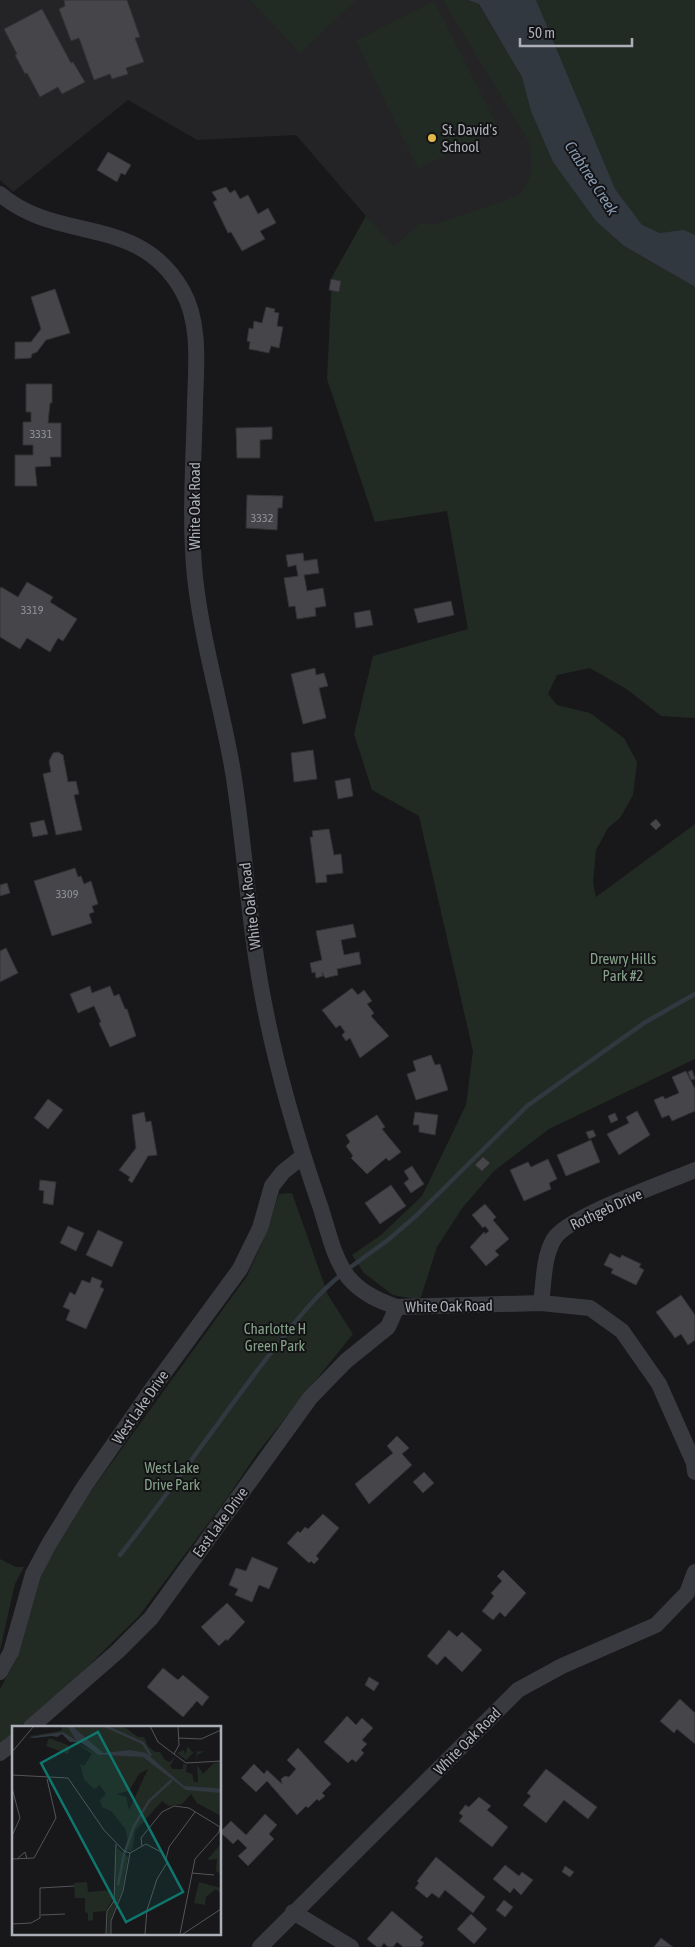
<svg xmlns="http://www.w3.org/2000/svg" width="695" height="1947" font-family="'Asap Condensed',sans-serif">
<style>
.built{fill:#242427}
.green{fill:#222a24}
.water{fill:#31383f}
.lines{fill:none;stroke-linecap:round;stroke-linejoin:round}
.stream{stroke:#31383f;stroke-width:4.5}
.building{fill:#45454a;stroke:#333236}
.minor{stroke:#393a3f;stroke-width:16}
.poi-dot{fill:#e1b949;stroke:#131315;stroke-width:2}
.labels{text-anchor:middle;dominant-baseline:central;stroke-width:4;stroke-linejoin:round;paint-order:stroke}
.number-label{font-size:12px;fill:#92949c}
.poi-label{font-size:15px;fill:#acafb8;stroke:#131315;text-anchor:start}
.street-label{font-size:15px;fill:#acafb8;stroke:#131315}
.park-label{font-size:15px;fill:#85a189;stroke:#131315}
.water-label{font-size:16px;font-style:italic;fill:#8699b0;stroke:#131315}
.inset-river{fill:none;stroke:#31383f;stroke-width:2.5}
.inset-road{fill:none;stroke:#535459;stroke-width:1}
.view{fill:#0f766e;fill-opacity:0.15;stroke:#0f766e;stroke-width:2.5}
.inset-edge{fill:none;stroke:#acafb8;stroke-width:2.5}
</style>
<rect width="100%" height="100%" fill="#18181a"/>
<path class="built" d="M 0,0 L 504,0 L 631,236 L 332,277 L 366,216 L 296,135 L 197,140 L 128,100 L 13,192 L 0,180 Z"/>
<g class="green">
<path d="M 250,0 L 356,0 L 300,53 Z"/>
<path d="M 443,0 L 468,0 L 478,4 L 522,77 L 531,111 L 553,162 L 596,221 L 624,246 L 695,287 L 695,718 L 661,716 L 628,690 L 590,668 L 557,675 L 548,694 L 557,705 L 590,713 L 624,738 L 637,762 L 633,795 L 620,818 L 608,828 L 596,850 L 593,883 L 596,897 L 695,824 L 695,1059 L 549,1129 L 494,1171 L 463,1207 L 437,1247 L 420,1300 L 393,1295 L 364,1273 L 352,1255 L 381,1235 L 422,1196 L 466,1105 L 473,1051 L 419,816 L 372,790 L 354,734 L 373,656 L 468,629 L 447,511 L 375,522 L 327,379 L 332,277 L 366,216 L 394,247 L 420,223 L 434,225 L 514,197 C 534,186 533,162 529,142 Z"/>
<path d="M 504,0 L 695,0 L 695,263 L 631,236 Z"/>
<path d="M 434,1 L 499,129 L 418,169 L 356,41 Z"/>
<path d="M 292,1193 L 328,1295 L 353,1334 L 258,1452 L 227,1498 L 139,1616 L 68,1686 L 20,1727 L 14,1727 L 14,1732 L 0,1744 L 0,1689 L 16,1660 L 41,1573 L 89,1494 L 247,1276 L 261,1245 L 279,1194 Z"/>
<path d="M 0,1559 L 16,1567 L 24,1567 L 15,1584 L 0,1650 Z"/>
</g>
<path class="water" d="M 468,0 L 536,0 L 615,189 L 642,225 L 660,233 L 684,230 L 695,235 L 695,287 L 624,246 L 596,221 L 553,162 L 531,111 L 522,77 L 479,4 Z"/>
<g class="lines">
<g class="stream">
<path d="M 348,1269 L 388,1240 L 417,1215 L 527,1106 L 644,1023 L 695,994"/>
<path d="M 120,1555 C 171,1491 216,1424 266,1359 C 290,1329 312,1298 342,1274"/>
</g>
</g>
<g class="building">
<path d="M 64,0 L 127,0 L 140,37 L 135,38 L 144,62 L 126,68 L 128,74 L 112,79 L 110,74 L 94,80 L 79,38 L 71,41 L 59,9 L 65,6 Z"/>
<path d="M 42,9 L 71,63 L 73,62 L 85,82 L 62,94 L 58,87 L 40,97 L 27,73 L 25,74 L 15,55 L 17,54 L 4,29 Z"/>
<path d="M 108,152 L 131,165 L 125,175 L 121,173 L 117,182 L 97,170 Z"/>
<path d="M 226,187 L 230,193 L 235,190 L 240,199 L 248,195 L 258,214 L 268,208 L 276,223 L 260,231 L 265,239 L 242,251 L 231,232 L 228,233 L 213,202 L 217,200 L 212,192 Z"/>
<path d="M 331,279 L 341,281 L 339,292 L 329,290 Z"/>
<path d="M 55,289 L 70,333 L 46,340 L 37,352 L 32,354 L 31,358 L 15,359 L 15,342 L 31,342 L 41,329 L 31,297 Z"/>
<path d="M 266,307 L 275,309 L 274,312 L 279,313 L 277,326 L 283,327 L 279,348 L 271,346 L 269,353 L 249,349 L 250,342 L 247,341 L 249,328 L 253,329 L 254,321 L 262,323 Z"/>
<path d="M 26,384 L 52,384 L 52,403 L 50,403 L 48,423 L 61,423 L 61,457 L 50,457 L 51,466 L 35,467 L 37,486 L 15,486 L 15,455 L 33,455 L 33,445 L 23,445 L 23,422 L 31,422 L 31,412 L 26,412 Z"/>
<path d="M 272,427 L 272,439 L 260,440 L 260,458 L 237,458 L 236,428 Z"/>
<path d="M 247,495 L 283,496 L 282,508 L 278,508 L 277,530 L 246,528 Z"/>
<path d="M 303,553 L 304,561 L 317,559 L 319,573 L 304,575 L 307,591 L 323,588 L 326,606 L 315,608 L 316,616 L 297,619 L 295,606 L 289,607 L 284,578 L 298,576 L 296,565 L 288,567 L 286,555 Z"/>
<path d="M 27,582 L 53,597 L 50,602 L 77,619 L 63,641 L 58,638 L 50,652 L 27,638 L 20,649 L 0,637 L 0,589 L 1,587 L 18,597 Z"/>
<path d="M 451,601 L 454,615 L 418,623 L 414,609 Z"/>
<path d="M 370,610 L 373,625 L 356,628 L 354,613 Z"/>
<path d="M 315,668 L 316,675 L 324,673 L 328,686 L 319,688 L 326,718 L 303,724 L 291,674 Z"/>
<path d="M 313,750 L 317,779 L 294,782 L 291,753 Z"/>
<path d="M 58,752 L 63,755 L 68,782 L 76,781 L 79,794 L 74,795 L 82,830 L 56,835 L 43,774 L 51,772 L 49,761 L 53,753 Z"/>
<path d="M 350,778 L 353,796 L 338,799 L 335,781 Z"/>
<path d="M 656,819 L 661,825 L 656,830 L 650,824 Z"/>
<path d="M 44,820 L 48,834 L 33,837 L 30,823 Z"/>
<path d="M 329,829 L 334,855 L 341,854 L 343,873 L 326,875 L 327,882 L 316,883 L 310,837 L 313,837 L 312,831 Z"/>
<path d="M 75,868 L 78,877 L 81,876 L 84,884 L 91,881 L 98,904 L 92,906 L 94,912 L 89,914 L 92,923 L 52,936 L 34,881 Z"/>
<path d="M 7,883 L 10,893 L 0,896 L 0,885 Z"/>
<path d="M 353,924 L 356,937 L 341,940 L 344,955 L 359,952 L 361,964 L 337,969 L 338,975 L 325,978 L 322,972 L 323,976 L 316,978 L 315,972 L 312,973 L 310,963 L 322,960 L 316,931 Z"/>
<path d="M 6,948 L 18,973 L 0,982 L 0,951 Z"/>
<path d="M 90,986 L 92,993 L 110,986 L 114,996 L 119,994 L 125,1009 L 127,1009 L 136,1036 L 110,1047 L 99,1023 L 101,1022 L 94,1006 L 78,1013 L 70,994 Z"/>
<path d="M 352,988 L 358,995 L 364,990 L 372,1001 L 367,1004 L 374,1013 L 371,1016 L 389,1036 L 360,1058 L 350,1038 L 346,1041 L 342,1035 L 345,1032 L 340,1025 L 336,1028 L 322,1010 Z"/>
<path d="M 431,1055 L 435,1065 L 440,1064 L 448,1090 L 416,1100 L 407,1074 L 416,1071 L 413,1061 Z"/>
<path d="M 692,1070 L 695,1079 L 691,1080 L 688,1072 Z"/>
<path d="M 686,1071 L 695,1089 L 695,1111 L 672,1121 L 669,1115 L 662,1118 L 654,1100 L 663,1096 L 665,1099 L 679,1093 L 672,1077 Z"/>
<path d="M 48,1099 L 63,1110 L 48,1129 L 34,1118 Z"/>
<path d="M 637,1111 L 650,1135 L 619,1155 L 607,1134 L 629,1123 L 626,1117 Z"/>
<path d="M 144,1112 L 146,1122 L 151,1121 L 157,1155 L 148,1156 L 132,1183 L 128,1180 L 130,1177 L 119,1170 L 136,1148 L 132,1115 Z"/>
<path d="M 415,1112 L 438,1115 L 435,1135 L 419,1132 L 419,1125 L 413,1125 Z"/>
<path d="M 615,1113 L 618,1120 L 611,1123 L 608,1116 Z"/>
<path d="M 377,1115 L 385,1127 L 382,1129 L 401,1152 L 389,1161 L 386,1158 L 367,1174 L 351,1158 L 353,1156 L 346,1146 L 350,1142 L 346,1135 Z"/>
<path d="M 593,1130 L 596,1136 L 589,1139 L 586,1132 Z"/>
<path d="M 591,1140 L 600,1162 L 566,1176 L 557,1155 Z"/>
<path d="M 483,1157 L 490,1163 L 482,1171 L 475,1165 Z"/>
<path d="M 548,1159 L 557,1179 L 549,1183 L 551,1189 L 524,1201 L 510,1170 L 528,1162 L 531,1167 Z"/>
<path d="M 412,1166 L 424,1184 L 411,1193 L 404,1183 L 409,1179 L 404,1171 Z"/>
<path d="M 40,1180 L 56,1182 L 53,1205 L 43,1203 L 44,1191 L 39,1190 Z"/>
<path d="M 391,1185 L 406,1206 L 380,1224 L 365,1203 Z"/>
<path d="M 485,1204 L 496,1217 L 493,1220 L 509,1239 L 495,1251 L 499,1255 L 486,1266 L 470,1247 L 484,1232 L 485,1234 L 489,1231 L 485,1226 L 483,1228 L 472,1215 Z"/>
<path d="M 68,1226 L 84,1233 L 76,1251 L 60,1243 Z"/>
<path d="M 98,1230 L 123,1242 L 112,1267 L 86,1255 Z"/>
<path d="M 610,1253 L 620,1258 L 622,1255 L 641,1264 L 639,1267 L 644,1270 L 636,1285 L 611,1273 L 613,1269 L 604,1265 Z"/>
<path d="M 92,1277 L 102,1281 L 100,1287 L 104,1289 L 86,1329 L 66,1320 L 70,1310 L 63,1307 L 70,1292 L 75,1295 L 82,1280 L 90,1283 Z"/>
<path d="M 681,1295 L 695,1315 L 695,1340 L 688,1345 L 681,1334 L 675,1338 L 656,1312 Z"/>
<path d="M 397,1436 L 409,1448 L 402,1454 L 412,1465 L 369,1504 L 355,1484 L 393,1453 L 387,1446 Z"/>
<path d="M 424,1472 L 434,1483 L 423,1493 L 413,1482 Z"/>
<path d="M 323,1514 L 339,1528 L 316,1556 L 319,1559 L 314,1564 L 311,1561 L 309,1563 L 287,1543 L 298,1531 L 300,1533 L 305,1527 L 308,1529 Z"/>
<path d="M 252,1557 L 278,1568 L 269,1589 L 259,1585 L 252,1602 L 235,1595 L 238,1589 L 229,1585 L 236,1568 L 246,1571 Z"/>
<path d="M 503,1570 L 526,1593 L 505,1617 L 500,1612 L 493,1620 L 482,1611 L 494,1596 L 491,1593 L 502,1581 L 497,1576 Z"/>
<path d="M 227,1603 L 245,1622 L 227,1641 L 226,1639 L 219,1646 L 201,1627 Z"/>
<path d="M 449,1630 L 457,1637 L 462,1632 L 482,1650 L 462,1672 L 445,1656 L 437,1665 L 427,1656 Z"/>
<path d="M 163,1668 L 178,1680 L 183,1675 L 209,1697 L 202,1706 L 197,1701 L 183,1717 L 147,1687 Z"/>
<path d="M 369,1677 L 379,1683 L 374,1691 L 365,1685 Z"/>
<path d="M 680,1699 L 695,1713 L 695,1744 L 677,1729 L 674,1733 L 660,1721 Z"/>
<path d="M 347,1716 L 356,1725 L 362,1718 L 373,1728 L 362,1740 L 367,1744 L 361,1750 L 364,1753 L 356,1762 L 352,1759 L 348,1763 L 324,1742 Z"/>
<path d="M 298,1748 L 331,1784 L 322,1793 L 325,1796 L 319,1801 L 317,1799 L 308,1808 L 306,1806 L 297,1815 L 267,1781 L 256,1792 L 241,1778 L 254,1764 L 264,1774 L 267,1770 L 282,1784 L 281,1779 L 285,1776 L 289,1777 L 296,1769 L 287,1760 Z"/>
<path d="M 546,1769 L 597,1807 L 588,1819 L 564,1800 L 546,1823 L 523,1805 L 531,1796 L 527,1793 Z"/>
<path d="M 479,1797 L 491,1806 L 487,1810 L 508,1827 L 492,1847 L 459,1821 L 463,1816 L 459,1813 L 464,1807 L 465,1805 L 469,1807 Z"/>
<path d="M 265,1814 L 277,1825 L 269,1834 L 274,1839 L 248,1866 L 238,1856 L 247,1848 L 238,1839 L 233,1844 L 220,1832 L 231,1821 L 246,1835 Z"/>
<path d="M 436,1857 L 485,1897 L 473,1913 L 445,1890 L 439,1898 L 432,1893 L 427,1898 L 415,1888 L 419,1883 L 417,1881 Z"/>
<path d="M 505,1865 L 519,1876 L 522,1872 L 533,1880 L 521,1895 L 514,1888 L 510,1893 L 493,1879 Z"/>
<path d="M 565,1866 L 574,1872 L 570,1877 L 562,1872 Z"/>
<path d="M 504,1900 L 513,1907 L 505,1917 L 496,1910 Z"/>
<path d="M 392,1911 L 423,1937 L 420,1940 L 424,1943 L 421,1947 L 403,1947 L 397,1942 L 393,1947 L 388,1947 L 384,1943 L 381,1947 L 377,1947 L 367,1939 Z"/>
<path d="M 471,1914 L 487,1929 L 474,1944 L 457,1929 Z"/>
<path d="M 661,1938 L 673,1947 L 654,1947 Z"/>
</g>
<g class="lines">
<g class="minor">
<path d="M 0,194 C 58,244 138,213 182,290 C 201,322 196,367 195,403 C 194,460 189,520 195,577 C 202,642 222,707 233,772 C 243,834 247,896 256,957 C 268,1039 291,1121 318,1200 C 327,1224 332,1256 348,1277 C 361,1293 379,1301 397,1307 L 541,1303 L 590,1308 L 622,1331 L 659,1384 L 694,1463 L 695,1472"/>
<path d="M 541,1303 C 544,1283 543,1257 554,1239 C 566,1217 667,1182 695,1170"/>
<path d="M 0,1672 L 11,1652 L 33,1574 L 49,1544 L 84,1487 L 152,1389 L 240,1269 L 260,1228 L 272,1186 L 283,1172 L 303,1156"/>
<path d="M 31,1727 L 118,1651 L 151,1618 L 310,1398 L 346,1361 L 388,1327 L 397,1307"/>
<path d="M 0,1753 L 14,1742"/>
<path d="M 293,1912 L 351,1947"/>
<path d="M 260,1947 L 518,1690 L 562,1666 L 656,1625 L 687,1593 L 695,1572"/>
</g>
</g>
<circle class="poi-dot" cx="432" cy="138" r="5"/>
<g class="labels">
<g class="number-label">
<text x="41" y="434">3331</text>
<text x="262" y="518">3332</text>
<text x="32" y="610">3319</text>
<text x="67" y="894">3309</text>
</g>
<g class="poi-label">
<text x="442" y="129">St. David's<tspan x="442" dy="17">School</tspan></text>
</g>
<g class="street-label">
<text transform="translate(194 506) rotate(-90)">White Oak Road</text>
<text transform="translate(250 906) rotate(-97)">White Oak Road</text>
<text transform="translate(606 1209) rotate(-25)">Rothgeb Drive</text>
<text transform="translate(449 1306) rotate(-1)">White Oak Road</text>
<text transform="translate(140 1407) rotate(-55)">West Lake Drive</text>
<text transform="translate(220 1522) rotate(-54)">East Lake Drive</text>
<text transform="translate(467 1741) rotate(-45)">White Oak Road</text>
</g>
<g class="park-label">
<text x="623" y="958">Drewry Hills<tspan x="623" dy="17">Park #2</tspan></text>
<text x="275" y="1328">Charlotte H<tspan x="275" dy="17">Green Park</tspan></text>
<text x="172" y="1467">West Lake<tspan x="172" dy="17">Drive Park</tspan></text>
</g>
<g class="water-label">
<text transform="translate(592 178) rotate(57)">Crabtree Creek</text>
</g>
</g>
<g transform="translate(12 1726)">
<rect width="209" height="209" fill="#18181a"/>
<path d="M 49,0 L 55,0 L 65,14 L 49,6 L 45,9 L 17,10 L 43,6 L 50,4 ZM 58,0 L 111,0 L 126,11 L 132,11 L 136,20 L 143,26 L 148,26 L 153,34 L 158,36 L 163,31 L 158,40 L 161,43 L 171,43 L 171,38 L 175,39 L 174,46 L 180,48 L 182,56 L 186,56 L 185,39 L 191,48 L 202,37 L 209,36 L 209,90 L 185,77 L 179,68 L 170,78 L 157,80 L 150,75 L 123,105 L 120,125 L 112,124 L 116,116 L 113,102 L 99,85 L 90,81 L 88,74 L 94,68 L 88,59 L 82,63 L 72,53 L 68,38 L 72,40 L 80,28 L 64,17 L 91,30 L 115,29 L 91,28 L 83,24 ZM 136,43 L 117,84 L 114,71 L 104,68 L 117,65 L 127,48 ZM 37,12 L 58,20 L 56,28 L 34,20 ZM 176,20 L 180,26 L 193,25 L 185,29 L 185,36 L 184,27 L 186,26 L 182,26 L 174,34 L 165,27 L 172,24 L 173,29 ZM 209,118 L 209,148 L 204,145 L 205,133 L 195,134 ZM 105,122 L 116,131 L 110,165 L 98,196 L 98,208 L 95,208 L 96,184 L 102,172 ZM 75,156 L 76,166 L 99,164 L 101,172 L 94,185 L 81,186 L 81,194 L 76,195 L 76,187 L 73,186 L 73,172 L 63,172 L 62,157 ZM 187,156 L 209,162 L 208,167 L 204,163 L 194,171 L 193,179 L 182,177 Z" fill="#222a24" fill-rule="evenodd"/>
<path d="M 55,0 L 60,0 L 91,27 L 118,24 L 134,27 L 172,60 L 203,62 L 209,63 L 209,67 L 174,64 L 131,31 L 87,29 L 68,16 L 58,16 L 50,8 L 45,11 L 40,10 L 21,12 L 17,11 L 51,6 L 64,14 Z" fill="#31383f"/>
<path class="inset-river" d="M 93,0 L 131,17 L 139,30M 106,159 L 112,128 L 122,100 L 137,75 L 160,54"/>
<path class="inset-road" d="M 138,0 L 146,16 L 174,37 L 209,35M 167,12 L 189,13 L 209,4M 0,26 L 22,0M 162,28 L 167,19 L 166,0M 0,49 L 56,52 L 92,104 L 112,125 L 118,127 L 134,118 L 149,126 L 155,137 L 145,153 L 135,184 L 133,208M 0,62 L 8,92 L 0,110M 130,120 L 129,112 L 150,86 L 162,80 L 177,82 L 208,101 L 207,106 L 183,133 L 168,208M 0,133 L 22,132 L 44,92 L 35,53M 5,133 L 13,126 L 15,133M 154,133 L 157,121 L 183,86M 180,147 L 202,149M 29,189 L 53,188M 0,198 L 19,197 L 28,192 L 28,162 L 62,160M 94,208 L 95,185 L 102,175 L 104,118M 99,208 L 99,195 L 111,165 L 118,127M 171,208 L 209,183"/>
<path class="view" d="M 86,6 L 171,166 L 114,196 L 29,37 Z"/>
<rect width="209" height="209" class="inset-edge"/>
</g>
<path d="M520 38v8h112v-8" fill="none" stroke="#acafb8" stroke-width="2.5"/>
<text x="528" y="38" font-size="15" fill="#acafb8" stroke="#131315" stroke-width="4" paint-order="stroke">50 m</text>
</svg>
